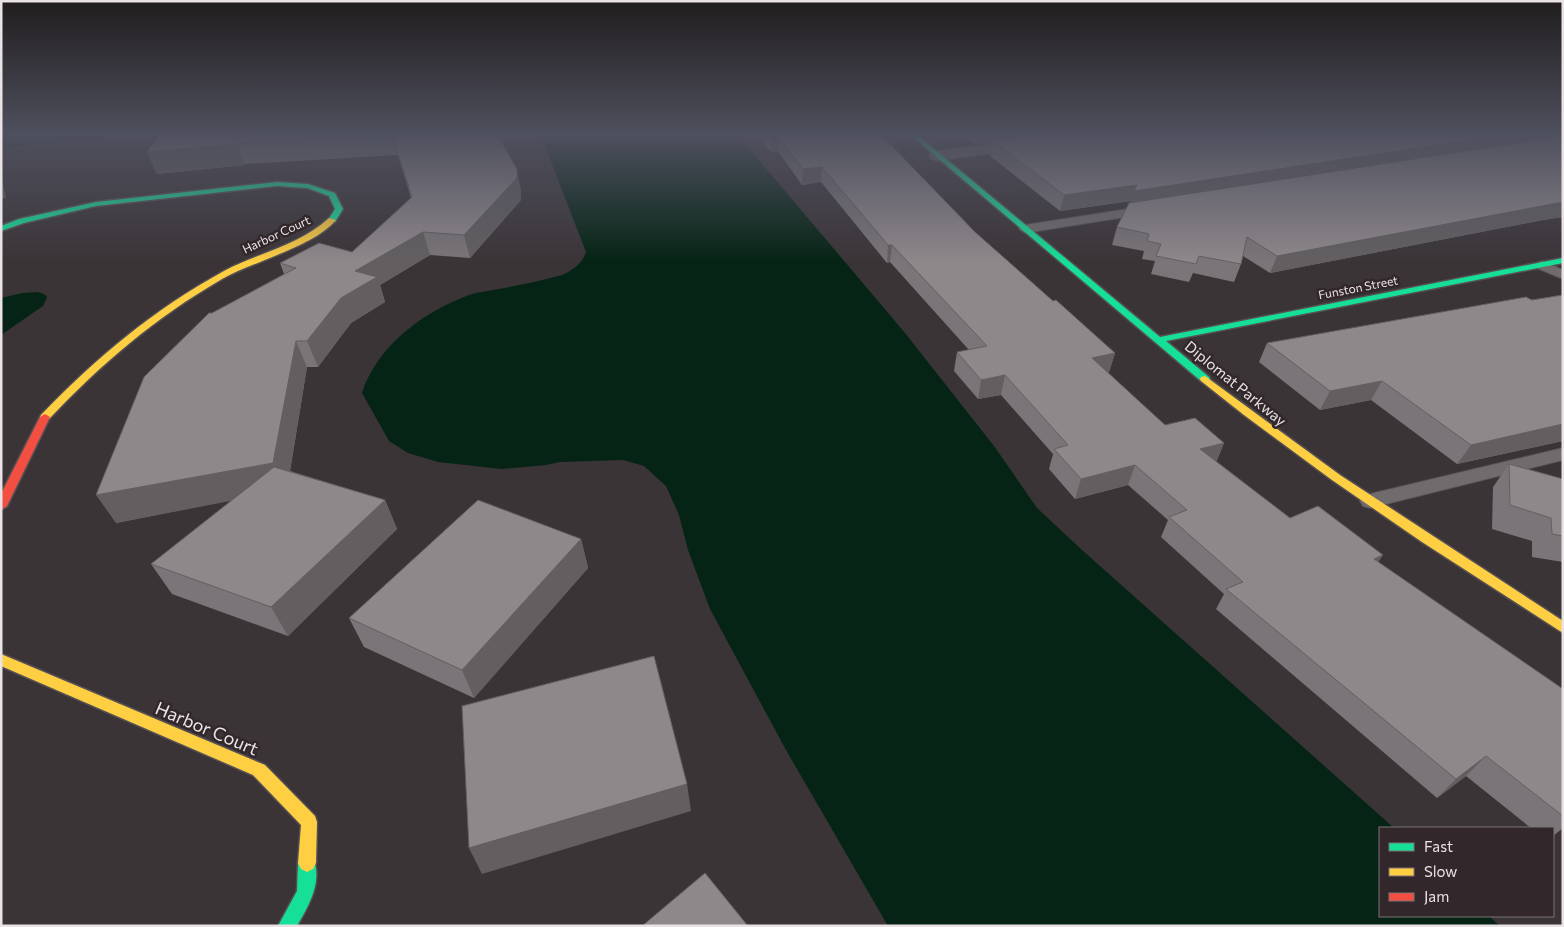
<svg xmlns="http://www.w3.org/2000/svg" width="1564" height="927" font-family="Commissioner,sans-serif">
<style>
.water{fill:#052415}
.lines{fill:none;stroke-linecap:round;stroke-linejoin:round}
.lane-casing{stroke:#565053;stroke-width:2}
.street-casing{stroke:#565053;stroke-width:2}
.fast-casing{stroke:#565053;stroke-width:3}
.slow-casing{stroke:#565053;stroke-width:3}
.jam-casing{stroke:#565053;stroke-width:3}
.lane{fill:#706c6e;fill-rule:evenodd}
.street{fill:#706c6e;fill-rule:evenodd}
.fast{fill:#16e098;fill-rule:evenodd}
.slow{fill:#ffcf43;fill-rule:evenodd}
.jam{fill:#f24e42;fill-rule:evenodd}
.wall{fill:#7a7578}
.shaded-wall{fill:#635f61}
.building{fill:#8e888b;stroke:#635f61}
.labels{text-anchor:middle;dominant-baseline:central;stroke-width:5;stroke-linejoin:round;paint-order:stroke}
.far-street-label{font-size:12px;fill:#eae3e6;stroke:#32282c}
.street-label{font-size:15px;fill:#eae3e6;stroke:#32282c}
.near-street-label{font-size:18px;fill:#eae3e6;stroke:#32282c}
</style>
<rect width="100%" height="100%" fill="#3a3437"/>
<g class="water">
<path d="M 1,133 L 141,133 L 1,148 Z"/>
<path d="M 540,133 L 736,133 L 905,333 L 994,446 L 1037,508 L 1082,550 L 1394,828 L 1380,828 L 1380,916 L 1489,916 L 1500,926 L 888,926 L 786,750 L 710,609 L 688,550 L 679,515 L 666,486 L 644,466 L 623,460 L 560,462 L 546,465 L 502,469 L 438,462 L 408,453 L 389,441 L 362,393 C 377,346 423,312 469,295 C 478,292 489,291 499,289 C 520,285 541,281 562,275 C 573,270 582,264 586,252 Z"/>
<path d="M 38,292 L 44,294 L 47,297 L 43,306 L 1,335 L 1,298 L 22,293 Z"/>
</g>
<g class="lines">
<g class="lane-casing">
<g id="lane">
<path d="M 1147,206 L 1153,210 L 1151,213 L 1025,233 L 1019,229 L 1025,225 Z"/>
<path d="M 1542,261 L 1563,270 L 1563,279 L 1537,268 L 1535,265 Z"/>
<path d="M 1563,448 L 1563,460 L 1370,508 L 1363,506 L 1360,501 L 1363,496 L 1370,494 Z"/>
</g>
</g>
<g class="street-casing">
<path id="street" d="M 1028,139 L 1034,141 L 1036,144 L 1034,147 L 937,161 L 931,159 L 929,156 L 931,153 L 937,151 Z"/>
</g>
<g class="fast-casing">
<g id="fast">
<path d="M 908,133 L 915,133 L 1160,337 L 1563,258 L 1563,263 L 1166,341 L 1209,377 L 1210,379 L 1209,381 L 1201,381 Z"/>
<path d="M 277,182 L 308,184 L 335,193 L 343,209 L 335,222 L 329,222 L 328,220 L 335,209 L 329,196 L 307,188 L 277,186 L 96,206 L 24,223 L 1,231 L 1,226 L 19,219 L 96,202 Z"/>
<path d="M 307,854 L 313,857 C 323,882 309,905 297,926 L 278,926 L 297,891 L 298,863 L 301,857 Z"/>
</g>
</g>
<g class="slow-casing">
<g id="slow">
<path d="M 329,218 L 336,220 C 313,247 254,261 222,279 C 155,318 102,363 49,419 L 41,419 L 40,417 L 41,415 C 97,357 153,310 224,271 C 258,253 300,245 329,218 Z"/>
<path d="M 1205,376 L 1340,475 L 1563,621 L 1563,633 L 1422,542 L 1332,480 L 1244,415 L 1201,381 L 1200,379 L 1201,377 Z"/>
<path d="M 1,654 L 265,765 L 315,816 L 317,822 L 316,863 L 313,869 L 307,872 L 301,869 L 298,863 L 301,825 L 253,775 L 1,666 Z"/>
</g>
</g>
<g class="jam-casing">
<path id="jam" d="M 45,414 L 50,417 L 7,506 L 1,510 L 1,494 L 40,417 Z"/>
</g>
<use href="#lane" class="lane"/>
<use href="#street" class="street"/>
<use href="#fast" class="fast"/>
<use href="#slow" class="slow"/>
<use href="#jam" class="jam"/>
</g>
<g class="wall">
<path d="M 161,133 L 504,133 L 504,135 L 502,143 L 521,191 L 521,200 L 470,258 L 430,255 L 380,285 L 385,302 L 351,323 L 318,367 L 307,367 L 290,471 L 385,500 L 397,529 L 288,636 L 172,594 L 151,564 L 232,500 L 116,523 L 212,313 L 284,274 L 280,263 L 352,252 L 411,198 L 398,155 L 245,164 L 244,165 L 157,174 L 147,152 Z"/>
<path d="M 755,133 L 878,133 L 975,232 L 1053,301 L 1115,353 L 1109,372 L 1108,373 L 1165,425 L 1224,443 L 1216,462 L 1290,518 L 1378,562 L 1563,689 L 1563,828 L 1553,836 L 1553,828 L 1531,828 L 1466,776 L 1437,798 L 1216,609 L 1224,594 L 1161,537 L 1168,520 L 1128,485 L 1075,499 L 1049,469 L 1053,454 L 1001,395 L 978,399 L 954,371 L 957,352 L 969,350 L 890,262 L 887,263 L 821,182 L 802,185 L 778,151 L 771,152 Z"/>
<path d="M 962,133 L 1563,133 L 1563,217 L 1543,220 L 1270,273 L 1243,256 L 1241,264 L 1234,282 L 1193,273 L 1189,282 L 1151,274 L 1155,261 L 1142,259 L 1144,251 L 1112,245 L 1117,227 L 1131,201 L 1060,211 L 990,156 L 992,142 L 975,144 Z"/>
<path d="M 1563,295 L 1563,441 L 1457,464 L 1371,400 L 1320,410 L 1259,362 L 1267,343 Z"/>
<path d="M 1509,464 L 1563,479 L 1563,562 L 1532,557 L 1532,541 L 1492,529 L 1493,487 Z"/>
<path d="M 581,539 L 588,568 L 474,698 L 364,647 L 349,618 Z"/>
</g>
<g class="shaded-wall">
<path d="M 495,133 L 504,133 L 504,135 L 499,151 Z"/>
<path d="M 977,133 L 1056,133 L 993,141 L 992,142 L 975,144 Z"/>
<path d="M 1516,133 L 1563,133 L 1563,140 L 1130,207 L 1131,201 L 1060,211 L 1064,195 Z"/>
<path d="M 778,136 L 778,151 L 771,152 L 771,137 Z"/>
<path d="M 237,143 L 245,164 L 244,165 L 157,174 L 147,152 Z"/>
<path d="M 822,167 L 821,182 L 802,185 L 803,169 Z"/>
<path d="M 517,169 L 521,191 L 521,200 L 470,258 L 464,235 Z"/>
<path d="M 1,174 L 6,198 L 1,199 Z"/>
<path d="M 1563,202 L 1563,217 L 1543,220 L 1270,273 L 1277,256 Z"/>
<path d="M 423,232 L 430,255 L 380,285 L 385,302 L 351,323 L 318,367 L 307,341 L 355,271 Z"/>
<path d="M 888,245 L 892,245 L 890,262 L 887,263 Z"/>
<path d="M 296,341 L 307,367 L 287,490 L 116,523 L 96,495 Z"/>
<path d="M 1115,353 L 1109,372 L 1087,377 L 1092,358 Z"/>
<path d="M 1005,375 L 1001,395 L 978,399 L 981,380 Z"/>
<path d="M 1382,381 L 1371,400 L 1320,410 L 1330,391 Z"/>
<path d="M 1563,424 L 1563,441 L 1457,464 L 1471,445 Z"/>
<path d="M 1224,443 L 1216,463 L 1200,449 Z"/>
<path d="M 1135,465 L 1128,485 L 1075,499 L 1081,479 Z"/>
<path d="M 385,500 L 397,529 L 288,636 L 271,607 Z"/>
<path d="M 581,539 L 588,568 L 474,698 L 462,670 Z"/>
<path d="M 1383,555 L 1370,575 L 1374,559 Z"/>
<path d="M 1486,756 L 1466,776 L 1437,798 L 1456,779 Z"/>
<path d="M 687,784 L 691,811 L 482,874 L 469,848 Z"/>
</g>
<g class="building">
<path d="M 161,133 L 496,133 L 517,169 L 517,178 L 464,235 L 423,232 L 355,271 L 377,277 L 341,298 L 307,341 L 296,341 L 273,463 L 96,495 L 144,377 L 209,313 L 212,313 L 296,268 L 280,263 L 319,243 L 352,252 L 412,197 L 393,139 L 396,135 L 237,143 L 236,144 L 147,152 Z"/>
<path d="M 768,133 L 878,133 L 890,144 L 975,232 L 1053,301 L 1056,300 L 1115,353 L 1092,358 L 1165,425 L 1195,418 L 1224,443 L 1200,449 L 1290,518 L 1318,506 L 1383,555 L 1374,559 L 1563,689 L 1563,816 L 1486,756 L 1456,779 L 1226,589 L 1243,582 L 1169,517 L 1187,510 L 1135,465 L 1081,479 L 1054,449 L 1068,445 L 1005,375 L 981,380 L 957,352 L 987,346 L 892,245 L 888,245 L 822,167 L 803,169 L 778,136 L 771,137 Z"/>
<path d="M 1049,133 L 1516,133 L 1134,191 L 1137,185 L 1064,195 L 993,141 Z"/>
<path d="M 1563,136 L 1563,202 L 1277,256 L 1247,237 L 1241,264 L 1199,256 L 1196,264 L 1156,256 L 1161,244 L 1147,241 L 1149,234 L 1117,227 L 1129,203 Z"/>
<path d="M 1563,295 L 1563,424 L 1471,445 L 1382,381 L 1330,391 L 1267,343 L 1526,297 L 1532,300 Z"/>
<path d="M 1509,464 L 1563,479 L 1563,536 L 1552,534 L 1551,518 L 1510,505 Z"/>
<path d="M 274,467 L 385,500 L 271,607 L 151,564 Z"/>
<path d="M 478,500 L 581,539 L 462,670 L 349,618 Z"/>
<path d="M 654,656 L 687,784 L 469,848 L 462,706 Z"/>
<path d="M 705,873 L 748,926 L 642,926 Z"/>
</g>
<linearGradient id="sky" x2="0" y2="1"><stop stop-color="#201d1e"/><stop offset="0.51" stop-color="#4f505e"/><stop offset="1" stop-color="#4f505e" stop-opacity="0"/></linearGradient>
<rect width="1564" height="263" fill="url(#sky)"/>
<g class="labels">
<g class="far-street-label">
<text transform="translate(276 234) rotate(-25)">Harbor Court</text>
<text transform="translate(1358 287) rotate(-11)">Funston Street</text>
</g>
<g class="street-label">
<text transform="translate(1236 383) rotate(39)">Diplomat Parkway</text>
</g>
<g class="near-street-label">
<text transform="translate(207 728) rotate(23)">Harbor Court</text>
</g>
</g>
<rect width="1564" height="927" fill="none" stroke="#eae3e6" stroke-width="5"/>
<rect x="1379" y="827" width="175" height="90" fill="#32282c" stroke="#7c7376"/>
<rect x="1389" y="843" width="25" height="8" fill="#16e098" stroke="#7c7376"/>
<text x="1424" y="852" font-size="15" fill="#eae3e6">Fast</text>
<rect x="1389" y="868" width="25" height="8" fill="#ffcf43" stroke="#7c7376"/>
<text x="1424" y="877" font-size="15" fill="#eae3e6">Slow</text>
<rect x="1389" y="893" width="25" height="8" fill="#f24e42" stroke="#7c7376"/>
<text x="1424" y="902" font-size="15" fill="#eae3e6">Jam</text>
</svg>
